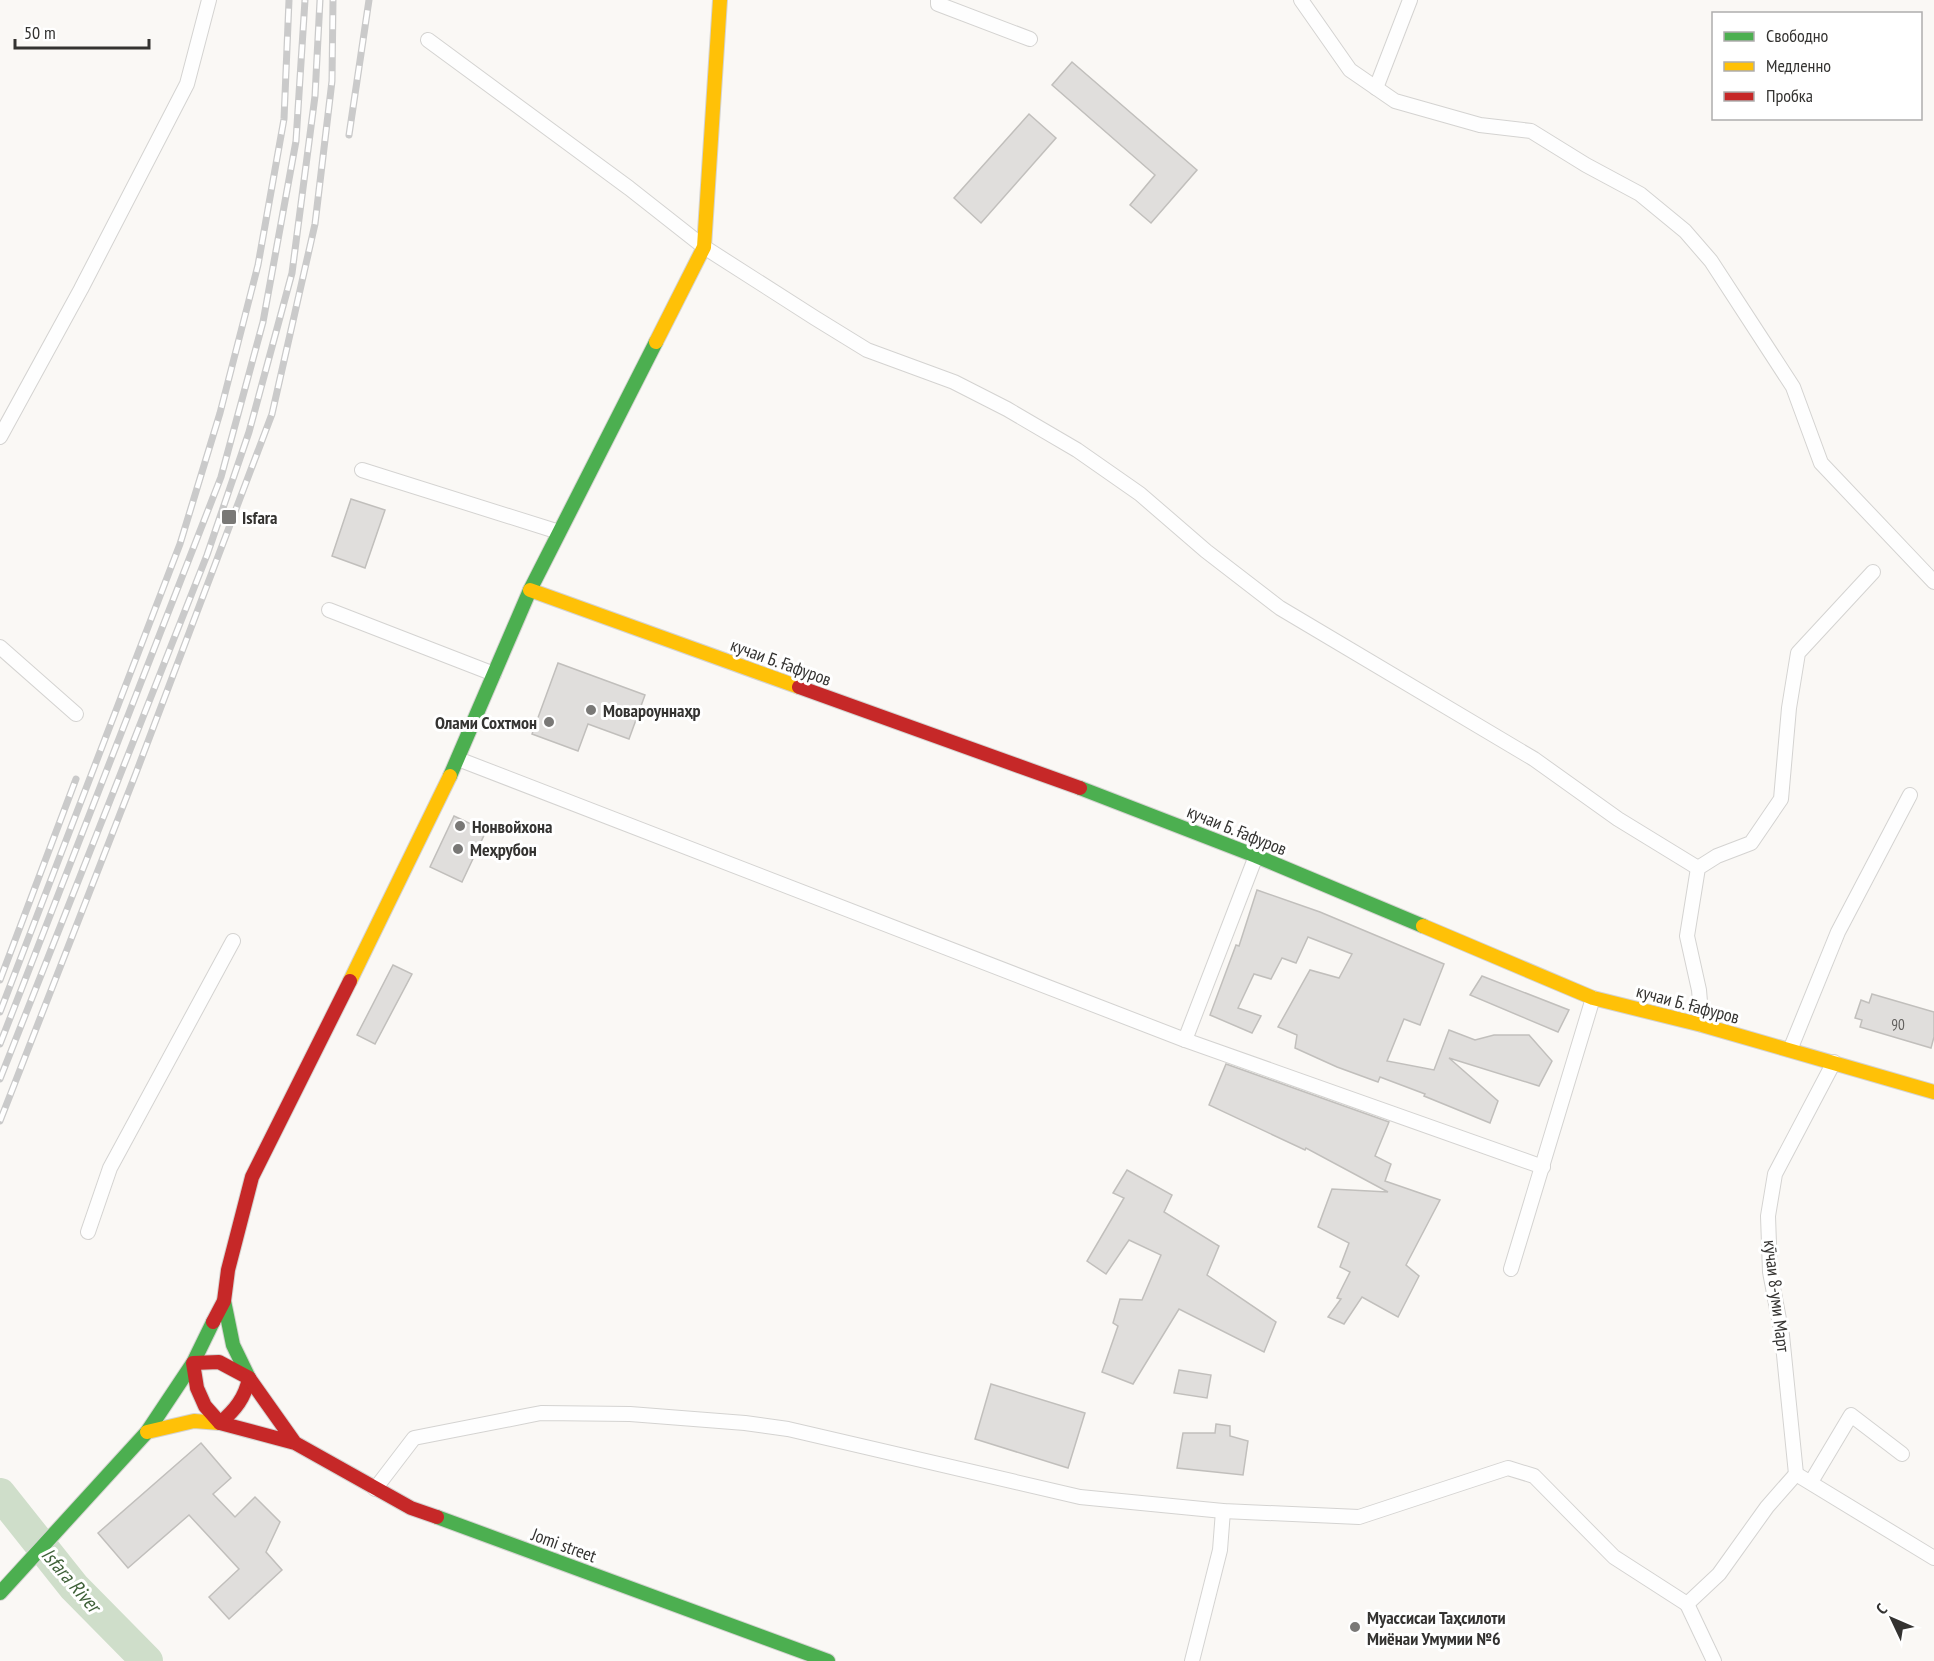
<svg xmlns="http://www.w3.org/2000/svg" width="1934" height="1661" font-family="'PT Sans Narrow',sans-serif">
<style>
.lines{fill:none;stroke-linecap:round;stroke-linejoin:round}
.river{stroke:#cfdeca;stroke-width:32}
.building{fill:#e0dedc;stroke:#c1bfbc;stroke-width:1.5}
.street-casing{stroke:#d4d3d1;stroke-width:16}
.fast-casing{stroke:#d4d3d1;stroke-width:16}
.slow-casing{stroke:#d4d3d1;stroke-width:16}
.jam-casing{stroke:#d4d3d1;stroke-width:16}
.street{stroke:#fefefe;stroke-width:14}
.fast{stroke:#4caf50;stroke-width:14}
.slow{stroke:#ffc107;stroke-width:14}
.jam{stroke:#c62828;stroke-width:14}
.rail-casing{stroke:#cacaca;stroke-width:7}
.rail{stroke:#fff;stroke-width:4.5;stroke-dasharray:14;stroke-linecap:butt}
.poi-dot{fill:#797876;stroke:#fff;stroke-width:2}
.labels{text-anchor:middle;dominant-baseline:central;stroke-width:6;stroke-linejoin:round;paint-order:stroke}
.number-label{font-size:15px;fill:#62605e}
.poi-label{font-size:18px;font-weight:bold;fill:#343331;stroke:#fff;text-anchor:start}
.street-label{font-size:18px;fill:#343331;stroke:#fff}
.water-label{font-size:20px;font-style:italic;fill:#3e6038;stroke:#fff}
</style>
<rect width="100%" height="100%" fill="#faf8f5"/>
<g class="lines">
<path class="river" d="M 0,1494 L 74,1587 L 147,1661"/>
</g>
<g class="building">
<path d="M 1072,62 L 1197,170 L 1151,223 L 1130,205 L 1155,175 L 1052,85 Z"/>
<path d="M 1029,114 L 1056,138 L 981,223 L 954,198 Z"/>
<path d="M 351,499 L 385,510 L 365,568 L 332,556 Z"/>
<path d="M 558,663 L 645,695 L 629,739 L 588,724 L 578,751 L 532,734 Z"/>
<path d="M 454,816 L 486,831 L 462,882 L 430,867 Z"/>
<path d="M 1257,890 L 1320,912 L 1444,964 L 1420,1025 L 1404,1019 L 1387,1061 L 1434,1070 L 1449,1030 L 1475,1040 L 1494,1035 L 1529,1035 L 1552,1061 L 1539,1086 L 1449,1058 L 1498,1101 L 1490,1123 L 1424,1096 L 1425,1094 L 1380,1077 L 1378,1082 L 1337,1067 L 1295,1048 L 1297,1035 L 1278,1027 L 1310,970 L 1339,978 L 1352,954 L 1308,937 L 1296,963 L 1282,958 L 1271,979 L 1254,974 L 1238,1008 L 1261,1016 L 1252,1033 L 1210,1015 L 1236,945 L 1239,946 Z"/>
<path d="M 393,965 L 412,974 L 375,1044 L 357,1035 Z"/>
<path d="M 1482,976 L 1569,1010 L 1558,1032 L 1470,995 Z"/>
<path d="M 1872,994 L 1934,1012 L 1934,1037 L 1931,1048 L 1860,1027 L 1862,1020 L 1855,1018 L 1861,1000 L 1869,1003 Z"/>
<path d="M 1226,1064 L 1389,1122 L 1375,1156 L 1391,1164 L 1385,1181 L 1440,1200 L 1406,1265 L 1419,1276 L 1398,1317 L 1362,1297 L 1344,1324 L 1328,1317 L 1341,1299 L 1337,1298 L 1350,1272 L 1340,1267 L 1349,1243 L 1318,1227 L 1332,1189 L 1388,1192 L 1306,1148 L 1305,1150 L 1209,1105 Z"/>
<path d="M 1127,1170 L 1172,1195 L 1164,1212 L 1219,1246 L 1207,1275 L 1276,1322 L 1264,1352 L 1179,1309 L 1133,1384 L 1102,1372 L 1118,1326 L 1113,1323 L 1120,1299 L 1142,1300 L 1161,1255 L 1129,1240 L 1106,1274 L 1087,1261 L 1124,1198 L 1113,1193 Z"/>
<path d="M 1179,1370 L 1211,1375 L 1207,1398 L 1174,1393 Z"/>
<path d="M 991,1384 L 1085,1413 L 1068,1468 L 975,1439 Z"/>
<path d="M 1216,1424 L 1230,1426 L 1230,1436 L 1248,1441 L 1243,1475 L 1177,1468 L 1183,1433 L 1215,1433 Z"/>
<path d="M 201,1443 L 231,1478 L 213,1494 L 235,1517 L 255,1497 L 280,1522 L 266,1552 L 282,1570 L 229,1619 L 209,1597 L 239,1569 L 189,1515 L 128,1568 L 98,1533 Z"/>
</g>
<g class="lines">
<g class="street-casing">
<g id="street">
<path d="M 938,0 L 938,4 L 1030,39"/>
<path d="M 1301,0 L 1350,70 L 1395,101 L 1480,125 L 1531,131 L 1586,165 L 1640,194 L 1685,231 L 1711,261 L 1793,387 L 1821,463 L 1934,582"/>
<path d="M 428,40 L 629,188 L 704,247 L 815,318 L 867,350 L 954,382 L 1007,409 L 1077,450 L 1140,494 L 1206,551 L 1280,608 L 1534,759 L 1618,819 L 1698,868"/>
<path d="M 1376,88 L 1410,0"/>
<path d="M 0,437 L 81,289 L 187,84 L 209,0"/>
<path d="M 362,470 L 559,532"/>
<path d="M 329,610 L 494,674"/>
<path d="M 0,647 L 76,714"/>
<path d="M 458,759 L 1185,1040 L 1543,1167"/>
<path d="M 1702,1025 L 1699,990 L 1687,936 L 1698,868 L 1717,856 L 1751,843 L 1781,799 L 1789,708 L 1798,653 L 1873,572"/>
<path d="M 1185,1040 L 1256,856"/>
<path d="M 1790,1050 L 1838,932 L 1910,795"/>
<path d="M 88,1232 L 110,1168 L 233,941"/>
<path d="M 1511,1269 L 1593,998"/>
<path d="M 1796,1474 L 1782,1335 L 1770,1272 L 1768,1216 L 1775,1174 L 1834,1062"/>
<path d="M 1796,1474 L 1934,1558"/>
<path d="M 1811,1482 L 1851,1415 L 1902,1454"/>
<path d="M 375,1489 L 414,1438 L 541,1413 L 630,1414 L 745,1423 L 788,1429 L 1080,1497 L 1223,1511 L 1359,1517 L 1508,1468 L 1534,1476 L 1614,1557 L 1687,1604 L 1719,1574 L 1767,1507 L 1796,1474"/>
<path d="M 1687,1604 L 1714,1661"/>
<path d="M 1192,1661 L 1220,1550 L 1223,1511"/>
</g>
</g>
<g class="fast-casing">
<g id="fast">
<path d="M 450,776 L 530,590 L 656,342"/>
<path d="M 1080,788 L 1256,856 L 1423,926"/>
<path d="M 224,1301 L 233,1345 L 249,1378"/>
<path d="M 437,1517 L 828,1661"/>
<path d="M 0,1593 L 147,1432 L 193,1363 L 213,1322"/>
</g>
</g>
<g class="slow-casing">
<g id="slow">
<path d="M 656,342 L 704,247 L 720,0"/>
<path d="M 530,590 L 799,687"/>
<path d="M 1423,926 L 1593,998 L 1702,1025 L 1934,1092"/>
<path d="M 350,981 L 450,776"/>
<path d="M 147,1432 L 194,1421 L 220,1423"/>
</g>
</g>
<g class="jam-casing">
<g id="jam">
<path d="M 799,687 L 1080,788"/>
<path d="M 213,1322 L 224,1301 L 228,1270 L 252,1177 L 350,981"/>
<path d="M 220,1423 C 235,1410 245,1398 249,1378"/>
<path d="M 295,1443 L 249,1378 L 219,1362 L 193,1363 L 197,1388 L 205,1406 L 220,1423 L 295,1443 L 411,1508 L 437,1517"/>
</g>
</g>
<use href="#street" class="street"/>
<use href="#fast" class="fast"/>
<use href="#slow" class="slow"/>
<use href="#jam" class="jam"/>
<g class="rail-casing">
<g id="rail">
<path d="M 349,135 L 369,0"/>
<path d="M 0,980 L 76,779"/>
<path d="M 0,1012 L 180,544 L 220,413 L 258,265 L 284,119 L 289,0"/>
<path d="M 0,1044 L 221,477 L 263,322 L 296,141 L 305,0"/>
<path d="M 0,1079 L 207,555 L 249,432 L 292,273 L 315,96 L 320,0"/>
<path d="M 0,1121 L 136,773 L 272,414 L 315,224 L 332,81 L 333,0"/>
</g>
</g>
<use href="#rail" class="rail"/>
</g>
<g class="poi-dot">
<rect x="221" y="509" width="16" height="16" rx="3"/>
<circle cx="591" cy="710" r="6"/>
<circle cx="549" cy="722" r="6"/>
<circle cx="460" cy="826" r="6"/>
<circle cx="458" cy="849" r="6"/>
<circle cx="1355" cy="1627" r="6"/>
</g>
<g class="labels">
<g class="number-label">
<text x="1898" y="1024">90</text>
</g>
<g class="poi-label">
<text x="242" y="517">Isfara</text>
<text x="603" y="710">Мовароуннаҳр</text>
<text x="537" y="722" text-anchor="end">Олами Сохтмон</text>
<text x="472" y="826">Нонвойхона</text>
<text x="470" y="849">Меҳрубон</text>
<text x="1367" y="1617">Муассисаи Таҳсилоти<tspan x="1367" dy="21">Миёнаи Умумии №6</tspan></text>
</g>
<g class="street-label">
<text transform="translate(781 662) rotate(20)">кучаи Б. Ғафуров</text>
<text transform="translate(1237 830) rotate(22)">кучаи Б. Ғафуров</text>
<text transform="translate(1688 1004) rotate(15)">кучаи Б. Ғафуров</text>
<text transform="translate(1777 1296) rotate(83)">кӯчаи 8-уми Март</text>
<text transform="translate(564 1545) rotate(20)">Jomi street</text>
</g>
<g class="water-label">
<text transform="translate(71 1580) rotate(49)">Isfara River</text>
</g>
</g>
<rect x="1712" y="12" width="210" height="108" fill="#ffffff" stroke="#aeadad" stroke-width="1.5"/>
<rect x="1724" y="32" width="30" height="9" fill="#4caf50" stroke="#aeadad" stroke-width="1.5"/>
<text x="1766" y="42" font-size="18" fill="#343331">Свободно</text>
<rect x="1724" y="62" width="30" height="9" fill="#ffc107" stroke="#aeadad" stroke-width="1.5"/>
<text x="1766" y="72" font-size="18" fill="#343331">Медленно</text>
<rect x="1724" y="92" width="30" height="9" fill="#c62828" stroke="#aeadad" stroke-width="1.5"/>
<text x="1766" y="102" font-size="18" fill="#343331">Пробка</text>
<g transform="translate(1892 1619) rotate(314)" stroke="#ffffff" stroke-width="4.5" paint-order="stroke">
<path d="M0-4.5L10 22L0 15L-10 22Z" fill="#343331"/>
<text y="-9" font-size="16" font-weight="bold" text-anchor="middle" fill="#343331">С</text>
</g>
<path d="M15 39v9h134v-9" fill="none" stroke="#343331" stroke-width="3"/>
<text x="24" y="39" font-size="18" fill="#343331" stroke="#ffffff" stroke-width="4.5" paint-order="stroke">50 m</text>
</svg>
